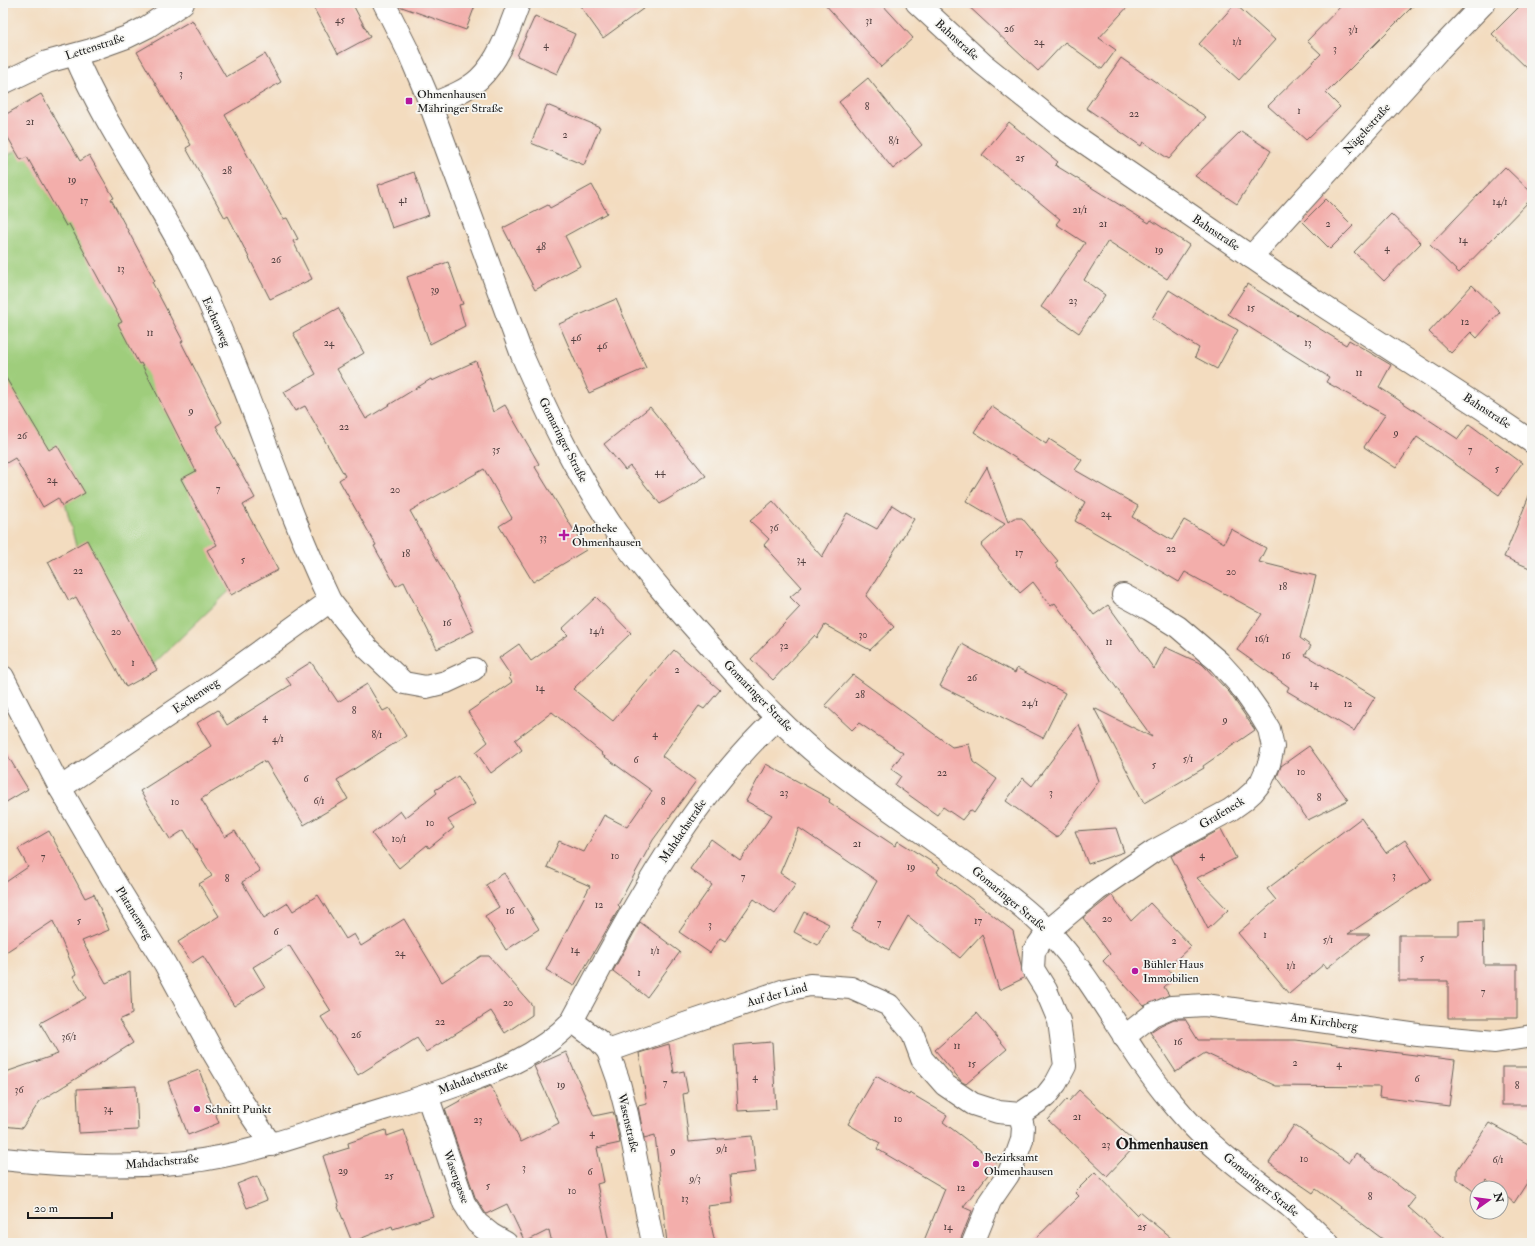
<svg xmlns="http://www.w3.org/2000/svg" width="1535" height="1246" font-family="'IM FELL Double Pica',serif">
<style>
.green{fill:#9fcd7b;stroke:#5e744c}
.building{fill:#f3aeab}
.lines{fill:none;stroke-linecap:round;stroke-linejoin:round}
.street-casing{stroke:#675f55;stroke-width:24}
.street{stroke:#fff;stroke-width:22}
.poi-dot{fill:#b5179e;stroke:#f6f6f2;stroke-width:1.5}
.labels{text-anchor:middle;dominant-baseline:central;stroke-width:3.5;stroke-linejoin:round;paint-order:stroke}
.number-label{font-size:10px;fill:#524040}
.street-label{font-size:12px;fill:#1c1c1c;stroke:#f6f6f2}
.poi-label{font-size:12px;fill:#1c1c1c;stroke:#f6f6f2;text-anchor:start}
.district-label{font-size:16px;font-weight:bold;fill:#1c1c1c;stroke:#f6f6f2}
</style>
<rect width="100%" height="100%" fill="#f6f6f2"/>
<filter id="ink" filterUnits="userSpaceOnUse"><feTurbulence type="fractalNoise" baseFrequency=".025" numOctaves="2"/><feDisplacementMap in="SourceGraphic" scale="8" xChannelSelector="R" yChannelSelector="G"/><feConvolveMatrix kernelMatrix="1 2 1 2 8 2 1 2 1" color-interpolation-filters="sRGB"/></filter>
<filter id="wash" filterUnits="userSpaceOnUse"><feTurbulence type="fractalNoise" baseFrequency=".012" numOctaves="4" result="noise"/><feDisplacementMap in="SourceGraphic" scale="16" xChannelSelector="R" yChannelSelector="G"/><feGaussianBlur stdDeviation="0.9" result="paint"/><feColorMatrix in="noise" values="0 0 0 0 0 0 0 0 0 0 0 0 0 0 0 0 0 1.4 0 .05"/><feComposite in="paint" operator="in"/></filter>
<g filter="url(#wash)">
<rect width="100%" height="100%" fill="#f3dcbf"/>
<path class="green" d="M 41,132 L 252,569 L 141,676 L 84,578 L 61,487 L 3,413 L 3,159 Z"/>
<g id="blocks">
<g class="building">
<path d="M 311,3 L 352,3 L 370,37 L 338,54 Z"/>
<path d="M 400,3 L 476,3 L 466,30 L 399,6 Z"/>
<path d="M 578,3 L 651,3 L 603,38 Z"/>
<path d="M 824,3 L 881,3 L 913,38 L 881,67 Z"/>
<path d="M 965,3 L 1131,3 L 1099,38 L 1116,50 L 1102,69 L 1065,42 L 1038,71 Z"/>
<path d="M 1344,3 L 1416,3 L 1326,93 L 1340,107 L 1306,140 L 1268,106 L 1321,54 L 1307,41 Z"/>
<path d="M 1523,3 L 1532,3 L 1532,73 L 1492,34 Z"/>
<path d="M 1235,4 L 1275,40 L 1239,80 L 1199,44 Z"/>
<path d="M 535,16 L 575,34 L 557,74 L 517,56 Z"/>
<path d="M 192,20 L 226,77 L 265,54 L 281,82 L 225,115 L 283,219 L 287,218 L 298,239 L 293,241 L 312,279 L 270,299 L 228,216 L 225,218 L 186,148 L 191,145 L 137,52 Z"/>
<path d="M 1121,58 L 1206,117 L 1169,159 L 1143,142 L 1141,146 L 1086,108 Z"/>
<path d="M 868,78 L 922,145 L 893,169 L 839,102 Z"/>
<path d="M 41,94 L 80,161 L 89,155 L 114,198 L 111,199 L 155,281 L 152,282 L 183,341 L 181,342 L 222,422 L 216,426 L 255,498 L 243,505 L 278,570 L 231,595 L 207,550 L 217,545 L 181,479 L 196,471 L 141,363 L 139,364 L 118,324 L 122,322 L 69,224 L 66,226 L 27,157 L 21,160 L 3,129 L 3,116 Z"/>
<path d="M 547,105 L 600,127 L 584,165 L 531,143 Z"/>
<path d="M 1009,122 L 1058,162 L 1055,165 L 1149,223 L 1151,220 L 1189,245 L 1167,279 L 1108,241 L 1084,280 L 1105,295 L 1079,333 L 1041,307 L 1085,243 L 1056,224 L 1060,219 L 982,155 Z"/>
<path d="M 1241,131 L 1271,151 L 1237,204 L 1195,176 Z"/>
<path d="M 1505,167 L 1532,193 L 1532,198 L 1459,273 L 1430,245 Z"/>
<path d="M 414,172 L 429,215 L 392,228 L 378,185 Z"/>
<path d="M 592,185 L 607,213 L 565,236 L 580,266 L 535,290 L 503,228 L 548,205 L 550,208 Z"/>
<path d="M 1326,199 L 1353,226 L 1330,249 L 1303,222 Z"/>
<path d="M 1391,214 L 1421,243 L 1384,281 L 1354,252 Z"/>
<path d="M 448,262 L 463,304 L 459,305 L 465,326 L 430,344 L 407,277 Z"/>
<path d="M 1247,284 L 1346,345 L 1349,340 L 1391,365 L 1379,387 L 1458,439 L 1469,424 L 1522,463 L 1499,495 L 1417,437 L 1396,468 L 1364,447 L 1385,415 L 1326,382 L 1329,377 L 1228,314 Z"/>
<path d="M 1472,285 L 1500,312 L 1477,338 L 1471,332 L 1451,353 L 1429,332 Z"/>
<path d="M 1169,290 L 1201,310 L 1238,330 L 1217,369 L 1195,357 L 1199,348 L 1152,318 Z"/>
<path d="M 616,299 L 646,368 L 589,393 L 559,324 Z"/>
<path d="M 338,308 L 364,353 L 337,369 L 366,419 L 431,379 L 432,381 L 476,361 L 493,412 L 505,405 L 539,464 L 535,467 L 586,550 L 533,582 L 499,526 L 512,518 L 484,469 L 410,511 L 457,595 L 474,631 L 437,649 L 404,582 L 396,586 L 374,546 L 376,545 L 339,480 L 345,476 L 305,406 L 295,411 L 284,392 L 316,374 L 293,333 Z"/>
<path d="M 3,373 L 49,450 L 57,445 L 85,493 L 62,506 L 58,498 L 43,507 L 15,458 L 3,465 Z"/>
<path d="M 991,406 L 1046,444 L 1049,439 L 1082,460 L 1075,470 L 1138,506 L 1132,517 L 1172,540 L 1184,520 L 1224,543 L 1231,529 L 1266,548 L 1259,562 L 1316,576 L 1300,638 L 1311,646 L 1305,655 L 1375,697 L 1354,731 L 1287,691 L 1289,687 L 1237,650 L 1262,614 L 1185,572 L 1179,582 L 1075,521 L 1085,502 L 974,432 Z"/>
<path d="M 650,407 L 706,476 L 660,504 L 630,466 L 625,470 L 604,444 Z"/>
<path d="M 987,467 L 1008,522 L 1014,518 L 1022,518 L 1058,561 L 1055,563 L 1094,615 L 1108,605 L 1154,669 L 1165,647 L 1202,664 L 1229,692 L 1255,730 L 1203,766 L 1204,768 L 1144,803 L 1094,708 L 1152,737 L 1055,603 L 1051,606 L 1033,582 L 1020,593 L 981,545 L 1005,524 L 966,501 Z"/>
<path d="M 1531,491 L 1532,491 L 1532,569 L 1504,557 Z"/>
<path d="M 773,501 L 822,557 L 847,513 L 877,529 L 892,505 L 914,519 L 866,596 L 894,627 L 870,650 L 825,625 L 817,638 L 815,635 L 773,680 L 751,659 L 800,607 L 790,597 L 802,587 L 764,545 L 769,539 L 750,521 Z"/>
<path d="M 87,540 L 108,580 L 157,670 L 126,687 L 76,597 L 69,601 L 48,562 Z"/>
<path d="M 596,597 L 631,633 L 573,689 L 613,721 L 674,650 L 720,690 L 704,709 L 699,706 L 662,756 L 696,781 L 653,840 L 618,905 L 620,907 L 574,986 L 546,970 L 590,886 L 547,867 L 559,841 L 584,852 L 604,815 L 627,827 L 652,791 L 601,754 L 602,753 L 552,712 L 515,740 L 522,750 L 491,773 L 476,752 L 488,742 L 468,712 L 512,682 L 509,678 L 511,676 L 499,658 L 519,644 L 531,661 L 568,635 L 562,629 Z"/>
<path d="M 962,644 L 1015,673 L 1017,668 L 1065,693 L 1043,738 L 940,686 Z"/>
<path d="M 311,662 L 338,702 L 367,684 L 383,711 L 389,708 L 406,736 L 337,780 L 348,799 L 304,825 L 266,762 L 264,763 L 263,761 L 201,799 L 225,837 L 235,831 L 260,871 L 242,882 L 264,918 L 288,903 L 293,911 L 318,895 L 346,939 L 354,934 L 361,946 L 404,919 L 442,982 L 481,956 L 489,956 L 532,1005 L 532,1015 L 505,1033 L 491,1011 L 426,1052 L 417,1038 L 358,1075 L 321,1017 L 331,1011 L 289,945 L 253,967 L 265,987 L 234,1006 L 203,956 L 192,963 L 178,942 L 219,916 L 199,884 L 212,876 L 184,830 L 170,839 L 140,791 L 211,746 L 197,723 L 218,710 L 227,725 L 291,685 L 286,678 Z"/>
<path d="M 853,675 L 952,747 L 969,744 L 973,762 L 997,779 L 974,813 L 970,810 L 962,820 L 943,807 L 937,815 L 895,785 L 901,776 L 891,769 L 903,753 L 859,723 L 852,730 L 825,705 Z"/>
<path d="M 1079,724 L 1099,781 L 1057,838 L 1006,801 L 1023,778 L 1032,786 Z"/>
<path d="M 1309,746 L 1348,800 L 1308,820 L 1277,777 L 1281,766 Z"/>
<path d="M 3,748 L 28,789 L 3,804 Z"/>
<path d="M 766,764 L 830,799 L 829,802 L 895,846 L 898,841 L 940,867 L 937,872 L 1013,931 L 1024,978 L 999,990 L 982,934 L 960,958 L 908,916 L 889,950 L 851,929 L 877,881 L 799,828 L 780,873 L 796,884 L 775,914 L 754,899 L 725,941 L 720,938 L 710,953 L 679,932 L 712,885 L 690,869 L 711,839 L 740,860 L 772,815 L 746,801 Z"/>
<path d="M 458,776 L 475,804 L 448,820 L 454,828 L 429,848 L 427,845 L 399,868 L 372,834 L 400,811 L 405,818 L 437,793 L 435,790 Z"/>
<path d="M 1361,818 L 1386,853 L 1405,840 L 1431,879 L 1348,934 L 1370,934 L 1327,968 L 1324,964 L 1289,994 L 1238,933 L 1276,900 L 1267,889 Z"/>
<path d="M 1116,828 L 1124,852 L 1088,864 L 1075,831 Z"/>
<path d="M 1221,829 L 1236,858 L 1197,878 L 1228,910 L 1208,929 L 1171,856 Z"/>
<path d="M 49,831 L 85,898 L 94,894 L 109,930 L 82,941 L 106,983 L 130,972 L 132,1014 L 119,1020 L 133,1043 L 40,1101 L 22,1128 L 3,1126 L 3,1073 L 58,1054 L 40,1023 L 86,998 L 73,976 L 76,974 L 53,921 L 3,954 L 3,884 L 28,867 L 18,849 Z"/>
<path d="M 504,873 L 539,929 L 506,950 L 485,916 L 499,907 L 486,885 Z"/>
<path d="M 1112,895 L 1131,921 L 1150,903 L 1191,946 L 1167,968 L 1175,977 L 1164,987 L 1169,995 L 1144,1006 L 1103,961 L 1110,954 L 1083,918 Z"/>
<path d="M 804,912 L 829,924 L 818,945 L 794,932 Z"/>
<path d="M 1483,920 L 1484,965 L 1517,965 L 1517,1018 L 1448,1018 L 1448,981 L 1399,981 L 1399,935 L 1459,935 L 1459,921 Z"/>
<path d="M 640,922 L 680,952 L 647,997 L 613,971 Z"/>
<path d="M 977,1013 L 1007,1049 L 966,1084 L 962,1082 L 935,1050 Z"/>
<path d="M 1174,1019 L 1185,1019 L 1198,1040 L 1296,1040 L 1455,1060 L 1449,1106 L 1379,1097 L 1380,1087 L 1276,1086 L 1205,1053 L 1176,1072 L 1150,1032 L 1161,1025 Z"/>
<path d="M 772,1042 L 776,1109 L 738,1111 L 734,1045 Z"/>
<path d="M 669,1044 L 674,1073 L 684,1071 L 688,1093 L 683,1094 L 689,1142 L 752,1136 L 756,1172 L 730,1175 L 733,1203 L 707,1206 L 715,1243 L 667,1243 L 655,1135 L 644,1138 L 638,1106 L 647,1104 L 639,1053 Z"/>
<path d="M 566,1052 L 594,1116 L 613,1112 L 615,1117 L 620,1143 L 597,1148 L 604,1182 L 597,1184 L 609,1243 L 552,1243 L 549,1230 L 525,1242 L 507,1204 L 486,1214 L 475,1197 L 445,1109 L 476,1092 L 491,1086 L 521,1142 L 559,1123 L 534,1066 Z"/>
<rect x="1502" y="1067" width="30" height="38"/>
<path d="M 199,1070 L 219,1123 L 188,1135 L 168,1082 Z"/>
<path d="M 876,1076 L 909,1095 L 910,1093 L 947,1115 L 943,1122 L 997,1163 L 963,1207 L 972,1211 L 959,1243 L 923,1243 L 945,1189 L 877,1149 L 880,1143 L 848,1124 Z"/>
<path d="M 136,1086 L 138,1130 L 79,1133 L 77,1089 Z"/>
<path d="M 1079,1090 L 1137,1144 L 1107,1176 L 1048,1120 L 1067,1099 L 1069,1101 Z"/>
<path d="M 1489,1123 L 1532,1146 L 1532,1175 L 1514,1203 L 1501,1192 L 1501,1188 L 1496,1188 L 1486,1180 L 1480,1188 L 1477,1188 L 1476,1193 L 1457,1179 L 1457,1170 Z"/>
<path d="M 1294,1125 L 1349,1163 L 1356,1153 L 1415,1198 L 1408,1207 L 1449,1243 L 1388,1243 L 1316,1189 L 1313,1193 L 1269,1163 Z"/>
<path d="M 386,1130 L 387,1136 L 404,1130 L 433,1216 L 393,1229 L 392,1226 L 352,1242 L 338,1207 L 339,1206 L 323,1156 L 349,1148 L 348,1143 Z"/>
<path d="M 1095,1172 L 1137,1215 L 1140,1212 L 1177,1243 L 1031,1243 L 1079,1196 L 1075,1192 Z"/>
<path d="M 257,1176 L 267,1200 L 247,1208 L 237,1184 Z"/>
</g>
</g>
</g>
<g filter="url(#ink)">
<use href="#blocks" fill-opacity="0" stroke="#675f55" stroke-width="1"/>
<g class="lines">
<g class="street-casing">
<g id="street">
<path d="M 384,3 L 409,53 L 426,93 L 522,355 C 549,417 578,477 616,532 C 646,574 680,612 714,650 C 752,693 790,734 835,769 C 883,807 935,840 983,877 C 1006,894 1029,911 1049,932 C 1097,982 1125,1047 1170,1100 C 1184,1117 1199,1134 1216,1148 C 1239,1169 1264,1186 1288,1205 C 1302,1217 1314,1230 1328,1243"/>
<path d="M 917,3 L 983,64 L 1059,125 L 1314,300 L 1483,409 L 1532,442"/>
<path d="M 3,83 L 47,62 L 91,50 L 127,37 L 147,27 L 183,3"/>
<path d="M 430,105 C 447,98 466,91 479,79 C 500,59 509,29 519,3"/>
<path d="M 1251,257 L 1437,52 L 1484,3"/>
<path d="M 330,601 L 367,648 L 404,683 L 426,687 L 446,682 L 474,669"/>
<path d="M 3,677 L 60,788 L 112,878 L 165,964 L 214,1054 L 243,1103 L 271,1145"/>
<path d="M 60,788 L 219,681 L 330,601 C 281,497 248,385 199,281 C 162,203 108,134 75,55"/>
<path d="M 572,1021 L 599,1041 L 608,1051 L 618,1079 L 627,1114 L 653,1243"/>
<path d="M 1124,1037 L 1152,1015 L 1171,1007 L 1205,1005 L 1418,1035 L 1495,1042 L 1532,1036"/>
<path d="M 608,1051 L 685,1024 L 785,990 L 810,985 L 851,988 L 889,1005 L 912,1032 L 922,1059 L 945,1085 L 973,1104 L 998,1112 L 1020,1114 L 1045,1097 L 1056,1083 L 1065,1066 L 1059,1021 L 1046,990 L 1033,969 L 1034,951 L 1048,931 L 1097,890 L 1154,851 L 1230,810 L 1244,800 L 1253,792 L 1261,782 L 1269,764 L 1273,747 L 1269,729 L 1260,714 L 1239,684 L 1219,662 L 1178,627 L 1149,609 L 1123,595"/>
<path d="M 427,1095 L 464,1203 L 477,1223 L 492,1235 L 506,1243"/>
<path d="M 3,1159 C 64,1166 126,1168 187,1162 C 246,1155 298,1136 354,1118 C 386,1108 417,1099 449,1088 C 494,1073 539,1056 572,1021 C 630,913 687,802 777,718"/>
<path d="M 973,1243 L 990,1201 L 1008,1175 L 1017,1154 L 1022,1140 L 1023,1127 L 1020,1114"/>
</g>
</g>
<use href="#street" class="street"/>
</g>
</g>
<g class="poi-dot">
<rect x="405" y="97" width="8" height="8" rx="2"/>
<path d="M562 529h4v4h4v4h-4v4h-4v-4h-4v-4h4z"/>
<circle cx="1135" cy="971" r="4"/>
<circle cx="197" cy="1109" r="4"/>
<circle cx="976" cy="1164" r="4"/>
</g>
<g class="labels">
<g class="number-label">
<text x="340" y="20">45</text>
<text x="869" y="21">31</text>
<text x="1009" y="29">26</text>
<text x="1353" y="30">3/1</text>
<text x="1039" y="42">24</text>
<text x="1237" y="42">1/1</text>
<text x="546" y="45">4</text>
<text x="1335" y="49">3</text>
<text x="181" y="74">3</text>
<text x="867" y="107">8</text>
<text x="1299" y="111">1</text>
<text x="1134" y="114">22</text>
<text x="30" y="122">21</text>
<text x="565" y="135">2</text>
<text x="894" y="141">8/1</text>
<text x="1020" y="158">25</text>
<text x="227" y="171">28</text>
<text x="72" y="180">19</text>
<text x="403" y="200">41</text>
<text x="84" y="201">17</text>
<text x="1500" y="202">14/1</text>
<text x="1080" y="210">21/1</text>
<text x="1103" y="224">21</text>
<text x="1328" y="224">2</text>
<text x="1463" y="240">14</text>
<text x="541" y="247">48</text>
<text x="1387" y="248">4</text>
<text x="1159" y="250">19</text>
<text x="276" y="260">26</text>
<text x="121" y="269">13</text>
<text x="435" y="290">39</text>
<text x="1073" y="301">23</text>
<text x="1251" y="308">15</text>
<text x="1465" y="322">12</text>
<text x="150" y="333">11</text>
<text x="576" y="338">46</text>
<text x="329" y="343">24</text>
<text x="1308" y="343">13</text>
<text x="602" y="346">46</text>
<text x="1359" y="373">11</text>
<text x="191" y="411">9</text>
<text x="344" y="427">22</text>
<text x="1396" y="433">9</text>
<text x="22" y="436">26</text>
<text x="496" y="450">35</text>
<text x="1470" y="450">7</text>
<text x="1497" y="469">5</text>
<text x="660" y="472">44</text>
<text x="52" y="480">24</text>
<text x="218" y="489">7</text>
<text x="395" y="490">20</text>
<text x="1106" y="514">24</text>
<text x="774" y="528">36</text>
<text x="543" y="538">33</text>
<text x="1171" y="549">22</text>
<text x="1019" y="553">17</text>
<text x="406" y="554">18</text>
<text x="243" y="560">5</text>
<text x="801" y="560">34</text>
<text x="78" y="571">22</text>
<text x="1231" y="572">20</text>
<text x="1283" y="587">18</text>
<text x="447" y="623">16</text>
<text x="597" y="631">14/1</text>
<text x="116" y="632">20</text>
<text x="863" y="635">30</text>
<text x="1262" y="639">16/1</text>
<text x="1109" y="642">11</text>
<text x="784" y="646">32</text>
<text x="1286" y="656">16</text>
<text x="133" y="663">1</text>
<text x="677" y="670">2</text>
<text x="972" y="678">26</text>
<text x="1314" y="684">14</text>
<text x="540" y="688">14</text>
<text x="860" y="695">28</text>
<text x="1030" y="703">24/1</text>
<text x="1348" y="704">12</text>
<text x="354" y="711">8</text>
<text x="265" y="717">4</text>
<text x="1225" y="720">9</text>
<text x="655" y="734">4</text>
<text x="377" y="735">8/1</text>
<text x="278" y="739">4/1</text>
<text x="1188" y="759">5/1</text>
<text x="636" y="760">6</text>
<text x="1154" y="765">5</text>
<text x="1301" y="772">10</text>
<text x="942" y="773">22</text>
<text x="306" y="779">6</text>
<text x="784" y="793">23</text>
<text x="1051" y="793">3</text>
<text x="1319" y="798">8</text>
<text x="319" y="801">6/1</text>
<text x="175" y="802">10</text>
<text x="663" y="802">8</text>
<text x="430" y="823">10</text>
<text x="399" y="839">10/1</text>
<text x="857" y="844">21</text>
<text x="1202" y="855">4</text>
<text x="615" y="856">10</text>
<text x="43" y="857">7</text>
<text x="911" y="867">19</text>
<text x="1394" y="876">3</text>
<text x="743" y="877">7</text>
<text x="227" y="879">8</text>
<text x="599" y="905">12</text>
<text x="510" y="911">16</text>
<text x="1107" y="919">20</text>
<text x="79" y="921">5</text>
<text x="978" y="921">17</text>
<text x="879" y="923">7</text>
<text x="710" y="925">3</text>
<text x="276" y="932">6</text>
<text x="1265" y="935">1</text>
<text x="1328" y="940">5/1</text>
<text x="1174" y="941">2</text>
<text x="575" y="950">14</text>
<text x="655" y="951">1/1</text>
<text x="400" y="953">24</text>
<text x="1422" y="958">5</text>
<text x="1291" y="966">1/1</text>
<text x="639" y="973">1</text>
<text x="1483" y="992">7</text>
<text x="508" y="1003">20</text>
<text x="440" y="1022">22</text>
<text x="356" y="1035">26</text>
<text x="69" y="1037">36/1</text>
<text x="1178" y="1042">16</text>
<text x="957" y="1046">11</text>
<text x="1295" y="1063">2</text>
<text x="972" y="1064">15</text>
<text x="1339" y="1064">4</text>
<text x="755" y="1077">4</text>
<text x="1417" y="1079">6</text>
<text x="665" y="1083">7</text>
<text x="561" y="1085">19</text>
<text x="1517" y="1086">8</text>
<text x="19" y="1090">36</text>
<text x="108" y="1109">34</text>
<text x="1077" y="1117">21</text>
<text x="898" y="1119">10</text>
<text x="478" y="1120">23</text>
<text x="592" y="1133">4</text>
<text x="1106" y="1145">23</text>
<text x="722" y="1149">9/1</text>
<text x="673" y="1151">9</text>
<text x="1304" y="1159">10</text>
<text x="1498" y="1160">6/1</text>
<text x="524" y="1168">3</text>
<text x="343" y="1171">29</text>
<text x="590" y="1172">6</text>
<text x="389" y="1176">25</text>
<text x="695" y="1179">9/3</text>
<text x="488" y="1186">5</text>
<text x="961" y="1188">12</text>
<text x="572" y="1191">10</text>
<text x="1370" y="1197">8</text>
<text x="685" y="1199">13</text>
<text x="948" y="1227">14</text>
<text x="1142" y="1227">25</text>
</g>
<g class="street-label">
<text transform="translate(957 40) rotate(42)">Bahnstraße</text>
<text transform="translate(95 47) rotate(-18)">Lettenstraße</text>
<text transform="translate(1367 129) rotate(-48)">Nägelestraße</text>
<text transform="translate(1216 233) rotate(34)">Bahnstraße</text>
<text transform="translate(216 322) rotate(66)">Eschenweg</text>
<text transform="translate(1487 411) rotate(33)">Bahnstraße</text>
<text transform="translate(563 440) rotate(63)">Gomaringer Straße</text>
<text transform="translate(196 696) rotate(-34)">Eschenweg</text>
<text transform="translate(758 696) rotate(46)">Gomaringer Straße</text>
<text transform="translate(1222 813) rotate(-31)">Grafeneck</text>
<text transform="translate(683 831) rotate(-56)">Mahdachstraße</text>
<text transform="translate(1009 899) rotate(40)">Gomaringer Straße</text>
<text transform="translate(134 913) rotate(58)">Platanenweg</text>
<text transform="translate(777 995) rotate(-15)">Auf der Lind</text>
<text transform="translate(1324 1022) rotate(8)">Am Kirchberg</text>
<text transform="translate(473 1078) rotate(-21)">Mahdachstraße</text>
<text transform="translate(628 1123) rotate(77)">Wasenstraße</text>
<text transform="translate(162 1162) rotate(-5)">Mahdachstraße</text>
<text transform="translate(456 1177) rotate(70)">Wasengasse</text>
<text transform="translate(1261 1185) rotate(39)">Gomaringer Straße</text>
</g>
<g class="poi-label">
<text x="417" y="94">Ohmenhausen<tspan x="417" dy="14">Mähringer Straße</tspan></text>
<text x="572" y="528">Apotheke<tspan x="572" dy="14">Ohmenhausen</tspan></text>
<text x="1143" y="964">Bühler Haus<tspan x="1143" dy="14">Immobilien</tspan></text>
<text x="205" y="1109">Schnitt Punkt</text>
<text x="984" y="1157">Bezirksamt<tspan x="984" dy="14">Ohmenhausen</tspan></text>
</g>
<g class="district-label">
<text x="1162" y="1144">Ohmenhausen</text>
</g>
</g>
<rect width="1535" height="1246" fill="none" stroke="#f6f6f2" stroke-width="16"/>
<g transform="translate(1489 1200) rotate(76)"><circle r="19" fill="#f6f6f2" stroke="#9f9f9c"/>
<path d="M0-3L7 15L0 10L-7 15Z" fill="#b5179e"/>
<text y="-6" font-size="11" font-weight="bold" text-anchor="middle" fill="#1c1c1c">N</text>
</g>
<path d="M28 1212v6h84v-6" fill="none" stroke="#1c1c1c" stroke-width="2"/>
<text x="34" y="1212" font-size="12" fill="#1c1c1c" stroke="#f6f6f2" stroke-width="3" paint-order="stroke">20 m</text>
</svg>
